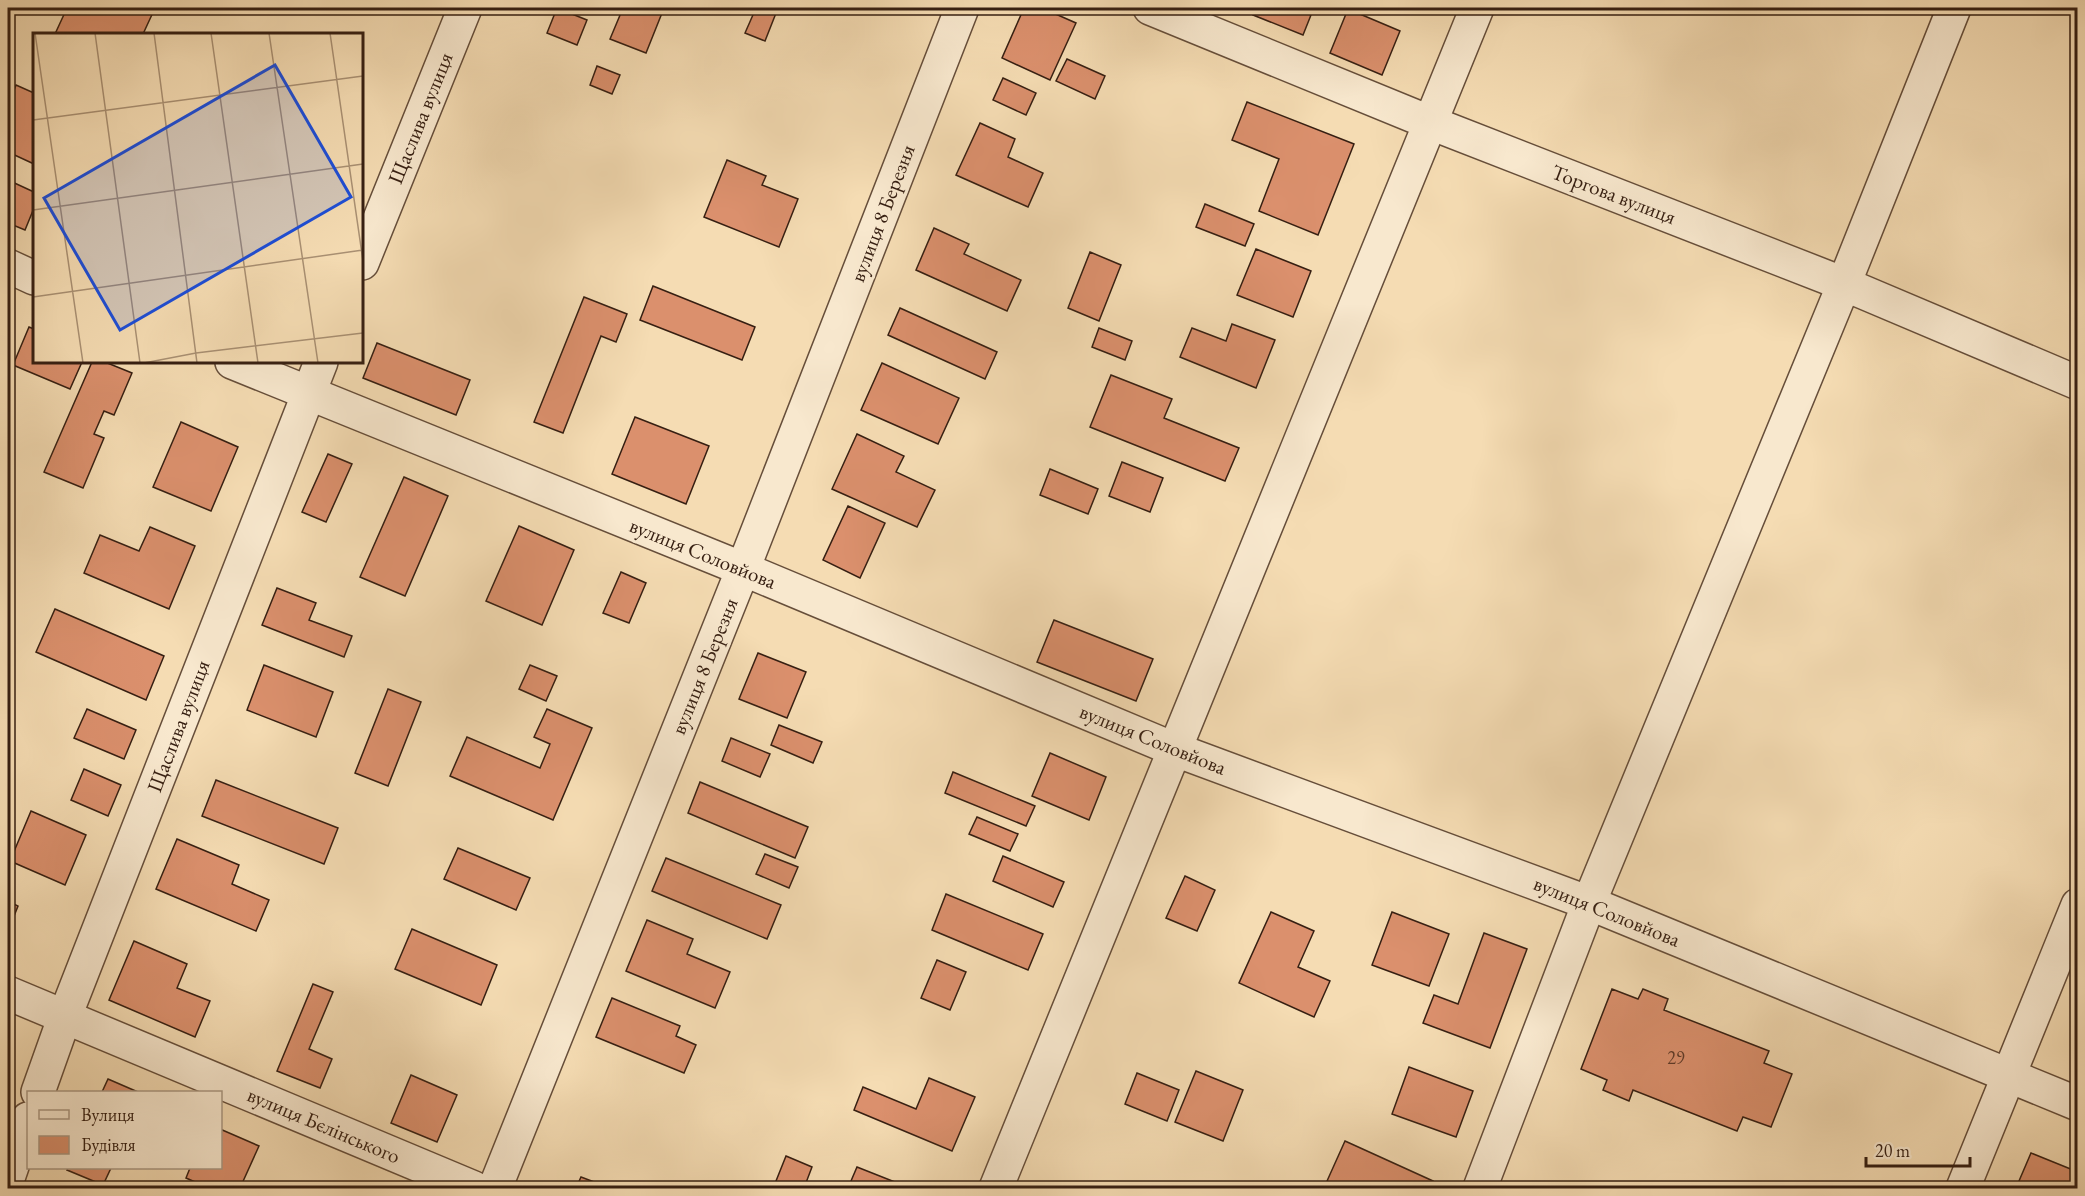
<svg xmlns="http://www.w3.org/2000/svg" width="2085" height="1196" font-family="'EB Garamond',serif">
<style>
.building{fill:#db906d;stroke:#361f12;stroke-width:1.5}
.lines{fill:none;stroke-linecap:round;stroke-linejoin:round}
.street-casing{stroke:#664e3a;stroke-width:36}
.street{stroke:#f8e8ce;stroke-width:33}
.labels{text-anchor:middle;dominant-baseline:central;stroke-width:6;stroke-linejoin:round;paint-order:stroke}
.number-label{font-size:18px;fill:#5f3b29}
.street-label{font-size:21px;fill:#361f12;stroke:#f8e8ce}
.inset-road{fill:none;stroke:#a99073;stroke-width:1.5}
.view{fill:#1d4ed8;fill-opacity:0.15;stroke:#1d4ed8;stroke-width:3}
.inset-edge{fill:none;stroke:#361f12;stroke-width:3}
</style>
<rect width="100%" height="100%" fill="#f5dcb3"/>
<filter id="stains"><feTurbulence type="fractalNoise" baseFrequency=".00333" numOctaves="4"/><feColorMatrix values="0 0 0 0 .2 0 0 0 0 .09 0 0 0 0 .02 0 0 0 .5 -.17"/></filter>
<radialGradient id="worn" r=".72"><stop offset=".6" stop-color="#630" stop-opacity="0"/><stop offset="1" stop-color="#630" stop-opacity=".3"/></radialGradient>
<g class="building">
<path d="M 67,8 L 155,8 L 143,34 L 55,34 Z"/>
<path d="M 557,8 L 587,20 L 577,45 L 547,33 Z"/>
<path d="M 623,8 L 664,8 L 646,53 L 610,39 Z"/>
<path d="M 756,8 L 778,8 L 765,41 L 745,33 Z"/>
<path d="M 1024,8 L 1042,8 L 1076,23 L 1050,80 L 1002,58 Z"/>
<path d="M 1256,8 L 1291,8 L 1311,15 L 1303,35 L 1253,15 Z"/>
<path d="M 1348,9 L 1400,31 L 1382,75 L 1330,53 Z"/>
<path d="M 1067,59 L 1105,76 L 1095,99 L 1056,81 Z"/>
<path d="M 597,66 L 620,75 L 612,94 L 590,85 Z"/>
<path d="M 1003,78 L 1036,93 L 1026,115 L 993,100 Z"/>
<path d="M 16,85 L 34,93 L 34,164 L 8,152 L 8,106 Z"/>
<path d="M 1247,102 L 1354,144 L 1318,235 L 1259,211 L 1279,159 L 1232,140 Z"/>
<path d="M 980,123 L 1015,139 L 1008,157 L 1043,173 L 1028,207 L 956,175 Z"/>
<path d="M 727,160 L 766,176 L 762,185 L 798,199 L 779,247 L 704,217 Z"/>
<path d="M 8,180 L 34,192 L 34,208 L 25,230 L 8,223 Z"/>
<path d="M 1205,204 L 1254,224 L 1245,246 L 1196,227 Z"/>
<path d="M 934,228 L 969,244 L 964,254 L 1021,280 L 1007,311 L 916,270 Z"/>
<path d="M 1256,249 L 1311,271 L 1293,317 L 1237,295 Z"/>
<path d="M 1090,252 L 1121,265 L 1099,321 L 1068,308 Z"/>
<path d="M 653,286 L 755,327 L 742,360 L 640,320 Z"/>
<path d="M 584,297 L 627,314 L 616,342 L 601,336 L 563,433 L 534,422 Z"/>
<path d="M 900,308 L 997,352 L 985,379 L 888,335 Z"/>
<path d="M 1232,324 L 1275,340 L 1256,388 L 1180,357 L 1192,328 L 1226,341 Z"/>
<path d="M 29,327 L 34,329 L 34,362 L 82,362 L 70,389 L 13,365 Z"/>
<path d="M 1099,328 L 1132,341 L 1125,360 L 1092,347 Z"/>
<path d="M 377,343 L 470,380 L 456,415 L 363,378 Z"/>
<path d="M 92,362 L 105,362 L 132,373 L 114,415 L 104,411 L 94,434 L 104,438 L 83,488 L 44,472 Z"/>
<path d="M 882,363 L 959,398 L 938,444 L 861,410 Z"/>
<path d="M 1111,375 L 1172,399 L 1164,418 L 1239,448 L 1225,481 L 1090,427 Z"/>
<path d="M 635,417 L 709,446 L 686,504 L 612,474 Z"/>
<path d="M 181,422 L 238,447 L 211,511 L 153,487 Z"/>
<path d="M 857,434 L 904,456 L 896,472 L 935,490 L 917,527 L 832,489 Z"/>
<path d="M 328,454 L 352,464 L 326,522 L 302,512 Z"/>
<path d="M 1122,462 L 1163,478 L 1150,512 L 1109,496 Z"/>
<path d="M 1050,469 L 1098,489 L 1088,514 L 1040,495 Z"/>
<path d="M 404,477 L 448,496 L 405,596 L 360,577 Z"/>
<path d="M 848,506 L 885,523 L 860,578 L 823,560 Z"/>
<path d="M 519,526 L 574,550 L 542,625 L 486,601 Z"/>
<path d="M 150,527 L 195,546 L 169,609 L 84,573 L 100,535 L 139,551 Z"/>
<path d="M 621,572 L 646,583 L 629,623 L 603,613 Z"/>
<path d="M 277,588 L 316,603 L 309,620 L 352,636 L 344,657 L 262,625 Z"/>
<path d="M 55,609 L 164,656 L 146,700 L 36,652 Z"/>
<path d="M 1054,620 L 1153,659 L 1136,701 L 1037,662 Z"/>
<path d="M 758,653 L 806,672 L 787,718 L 739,699 Z"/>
<path d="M 264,665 L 333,692 L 316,737 L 247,710 Z"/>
<path d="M 530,665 L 557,676 L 546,701 L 519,689 Z"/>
<path d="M 388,689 L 421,702 L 388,786 L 355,773 Z"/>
<path d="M 87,709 L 136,730 L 124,759 L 74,738 Z"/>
<path d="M 547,709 L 592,728 L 553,820 L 450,776 L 467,737 L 540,768 L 550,744 L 534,737 Z"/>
<path d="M 779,725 L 822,742 L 813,763 L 771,745 Z"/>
<path d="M 731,738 L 770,754 L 760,777 L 722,761 Z"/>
<path d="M 1050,753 L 1106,777 L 1089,820 L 1032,796 Z"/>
<path d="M 84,769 L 121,785 L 108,816 L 71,800 Z"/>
<path d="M 953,772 L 1035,806 L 1026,826 L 945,793 Z"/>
<path d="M 216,780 L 338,828 L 324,864 L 202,816 Z"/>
<path d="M 700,782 L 808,827 L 795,858 L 688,813 Z"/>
<path d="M 31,811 L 86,835 L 65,885 L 10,861 Z"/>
<path d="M 977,817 L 1018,834 L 1010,851 L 969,834 Z"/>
<path d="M 177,839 L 239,865 L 232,884 L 269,900 L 256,931 L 156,889 Z"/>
<path d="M 458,848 L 530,878 L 516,910 L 444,879 Z"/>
<path d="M 765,854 L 798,867 L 789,888 L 756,874 Z"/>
<path d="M 1003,856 L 1064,882 L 1053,907 L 993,881 Z"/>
<path d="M 666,858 L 781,905 L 767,939 L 652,891 Z"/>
<path d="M 1185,876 L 1215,890 L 1197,931 L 1166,918 Z"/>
<path d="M 946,894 L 1043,934 L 1028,970 L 932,930 Z"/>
<path d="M 8,901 L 18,906 L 8,931 Z"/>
<path d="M 1271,912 L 1314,931 L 1298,967 L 1330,981 L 1314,1017 L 1239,983 Z"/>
<path d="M 1392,912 L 1449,934 L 1429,986 L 1372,965 Z"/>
<path d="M 647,920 L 693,939 L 687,954 L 730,972 L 715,1008 L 626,971 Z"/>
<path d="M 412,929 L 497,965 L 481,1005 L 395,969 Z"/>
<path d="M 1484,933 L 1527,949 L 1490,1048 L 1423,1023 L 1434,995 L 1458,1004 Z"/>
<path d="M 134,941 L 187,964 L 177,988 L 210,1001 L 195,1037 L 109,1000 Z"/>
<path d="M 937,960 L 966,972 L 950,1010 L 921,998 Z"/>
<path d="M 313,984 L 333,992 L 309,1049 L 332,1059 L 320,1088 L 277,1071 Z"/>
<path d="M 1612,989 L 1638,999 L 1643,989 L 1668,999 L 1664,1010 L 1769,1051 L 1764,1063 L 1792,1074 L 1771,1127 L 1743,1117 L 1737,1131 L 1633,1090 L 1629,1101 L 1603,1090 L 1607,1080 L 1581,1069 Z"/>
<path d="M 612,998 L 680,1026 L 676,1036 L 696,1045 L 684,1073 L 596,1037 Z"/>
<path d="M 1409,1067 L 1473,1091 L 1456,1137 L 1392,1114 Z"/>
<path d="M 1196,1071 L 1243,1090 L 1223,1141 L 1175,1122 Z"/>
<path d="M 1137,1073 L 1179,1090 L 1167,1121 L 1125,1104 Z"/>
<path d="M 411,1075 L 457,1095 L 437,1142 L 391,1123 Z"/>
<path d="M 929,1078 L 975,1097 L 952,1151 L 854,1110 L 863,1087 L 916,1109 Z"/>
<path d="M 108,1079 L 138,1092 L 102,1092 Z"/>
<path d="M 220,1129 L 259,1146 L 240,1188 L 209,1188 L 186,1178 L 190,1168 L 220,1168 Z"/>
<path d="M 1345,1141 L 1433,1181 L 1430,1188 L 1344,1188 L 1327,1181 Z"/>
<path d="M 2031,1153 L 2078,1172 L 2074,1188 L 2016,1188 Z"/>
<path d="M 786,1156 L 812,1167 L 804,1188 L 781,1188 L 774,1186 Z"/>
<path d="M 857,1167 L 910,1188 L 848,1188 Z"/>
<path d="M 68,1168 L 111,1168 L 103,1185 L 67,1170 Z"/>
<path d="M 581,1177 L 610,1188 L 576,1188 Z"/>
</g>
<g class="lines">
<g class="street-casing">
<g id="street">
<path d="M 1150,8 L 1431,123 L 1844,284 L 2078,383"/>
<path d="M 362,263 L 465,8"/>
<path d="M 8,266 L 34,278"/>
<path d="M 232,362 L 743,569 L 1176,750 L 1589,903 L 2078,1104"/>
<path d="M 8,993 L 474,1188"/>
<path d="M 38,1092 L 65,1016 L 321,362"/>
<path d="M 8,1178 L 28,1119"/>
<path d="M 495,1188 L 743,569 L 962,8"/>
<path d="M 996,1188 L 1477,8"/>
<path d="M 1480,1188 L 1589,903 L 1844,284 L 1954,8"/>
<path d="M 1963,1188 L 2078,905"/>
</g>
</g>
<use href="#street" class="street"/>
</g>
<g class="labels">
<g class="number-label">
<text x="1676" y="1057">29</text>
</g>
<g class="street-label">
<text transform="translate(420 118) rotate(-68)">Щаслива вулиця</text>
<text transform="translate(1614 194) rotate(21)">Торгова вулиця</text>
<text transform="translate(882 213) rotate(-69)">вулиця 8 Березня</text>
<text transform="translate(703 553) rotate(22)">вулиця Соловйова</text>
<text transform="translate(704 666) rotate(-68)">вулиця 8 Березня</text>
<text transform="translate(178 726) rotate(-69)">Щаслива вулиця</text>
<text transform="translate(1153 739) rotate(22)">вулиця Соловйова</text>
<text transform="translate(1607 911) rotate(22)">вулиця Соловйова</text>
<text transform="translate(324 1125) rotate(23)">вулиця Бєлінського</text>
</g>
</g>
<g transform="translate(33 33)">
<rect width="330" height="330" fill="#f5dcb3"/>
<path class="inset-road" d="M 2,0 L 50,330M 62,0 L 107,330M 121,0 L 164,330M 178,0 L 225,330M 236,0 L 285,330M 297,0 L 330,228M 0,87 L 330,43M 0,177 L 330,131M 0,264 L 330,217M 111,330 L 163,320 L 330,300"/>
<path class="view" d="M 242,32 L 318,164 L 87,297 L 11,165 Z"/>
<rect width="330" height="330" class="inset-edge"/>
</g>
<rect width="2085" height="1196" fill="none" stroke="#f5dcb3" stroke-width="30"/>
<rect x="9" y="9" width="2067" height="1178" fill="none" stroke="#361f12" stroke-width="3"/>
<rect x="15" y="15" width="2055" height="1166" fill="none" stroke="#361f12" stroke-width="1.5"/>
<rect x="27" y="1091" width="195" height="78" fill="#f8e8ce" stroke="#aa9883" stroke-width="1.5"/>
<rect x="39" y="1110" width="30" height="9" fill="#f8e8ce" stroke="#aa9883" stroke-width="1.5"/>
<text x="81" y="1121" font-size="18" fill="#361f12">Вулиця</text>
<rect x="39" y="1136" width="30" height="18" fill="#db906d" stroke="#aa9883" stroke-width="1.5"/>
<text x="81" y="1151" font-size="18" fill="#361f12">Будівля</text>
<path d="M1866 1157v9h104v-9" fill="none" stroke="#361f12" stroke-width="3"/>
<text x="1875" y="1157" font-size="18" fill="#361f12" stroke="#f8e8ce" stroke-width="4.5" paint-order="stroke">20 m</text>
<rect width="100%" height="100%" filter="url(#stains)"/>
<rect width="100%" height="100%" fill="url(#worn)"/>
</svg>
